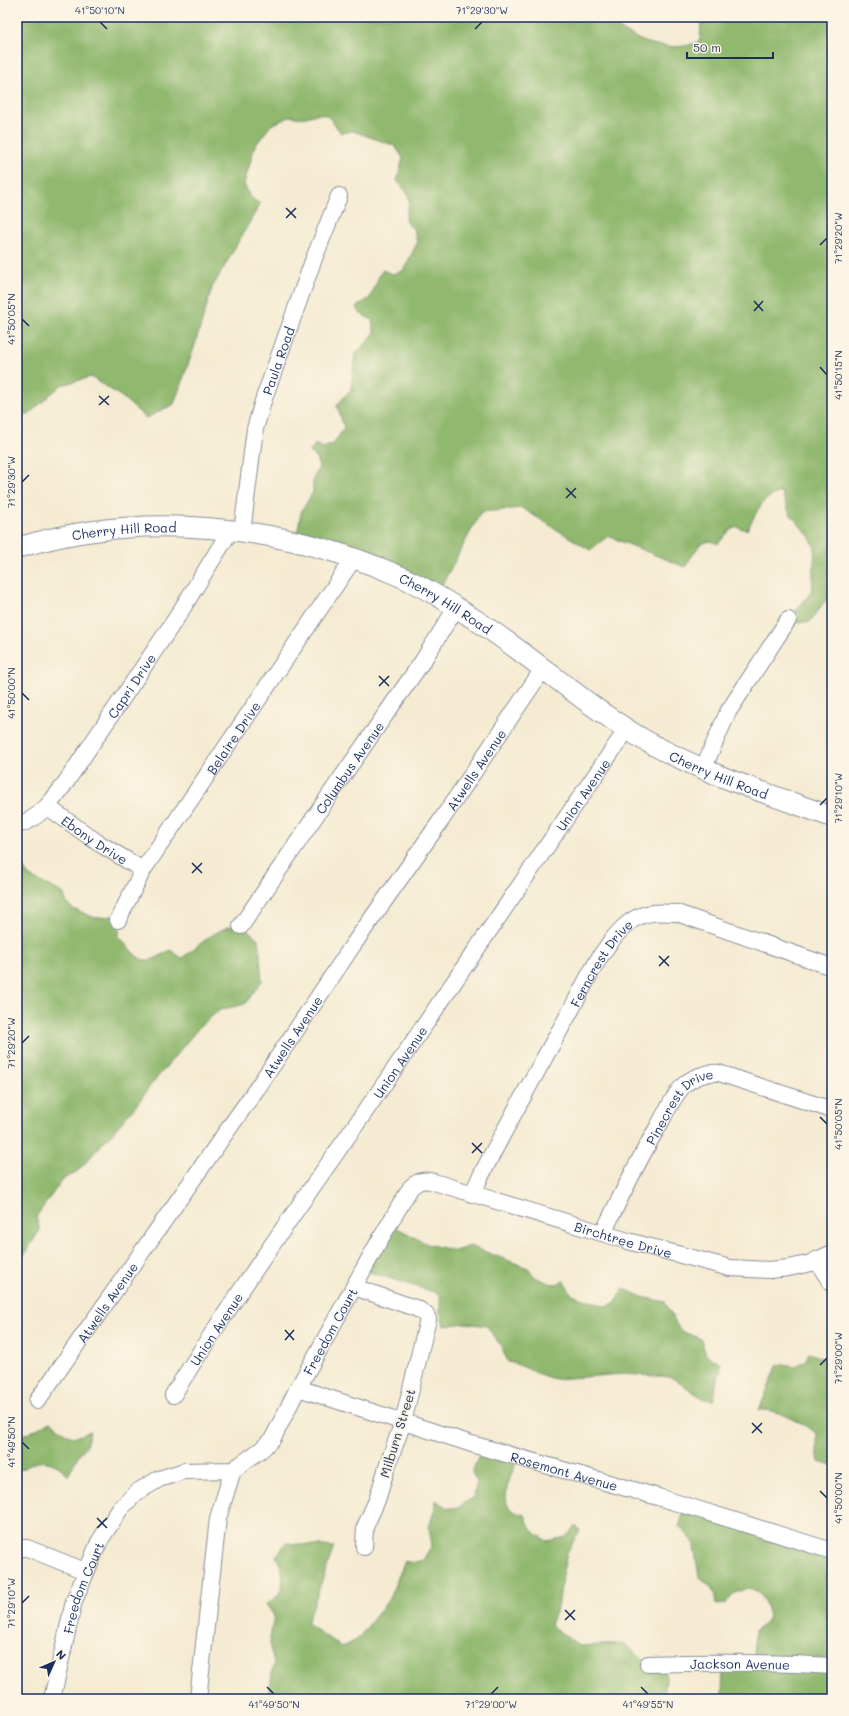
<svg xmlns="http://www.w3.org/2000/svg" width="849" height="1716" font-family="Mali,sans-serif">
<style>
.forest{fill:#90b86e;stroke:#567466}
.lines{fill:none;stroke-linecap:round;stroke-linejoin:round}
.stream{stroke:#48b0c7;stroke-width:3.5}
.minor-casing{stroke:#888d98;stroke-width:18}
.major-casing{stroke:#888d98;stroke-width:22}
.minor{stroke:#fff;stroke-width:16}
.major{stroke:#fff;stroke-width:20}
.ticks{fill:none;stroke:#1b2f5e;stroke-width:1.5}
.labels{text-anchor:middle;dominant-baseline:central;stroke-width:4;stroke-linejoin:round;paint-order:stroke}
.street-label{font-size:13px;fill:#1b2f5e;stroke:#fcf5e5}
.neatline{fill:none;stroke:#1b2f5e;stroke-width:1.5}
.ticks-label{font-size:10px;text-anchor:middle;fill:#1b2f5e}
</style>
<rect width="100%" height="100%" fill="#fcf5e5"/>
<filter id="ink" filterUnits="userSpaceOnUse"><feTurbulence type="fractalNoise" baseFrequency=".025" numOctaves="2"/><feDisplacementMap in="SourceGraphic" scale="8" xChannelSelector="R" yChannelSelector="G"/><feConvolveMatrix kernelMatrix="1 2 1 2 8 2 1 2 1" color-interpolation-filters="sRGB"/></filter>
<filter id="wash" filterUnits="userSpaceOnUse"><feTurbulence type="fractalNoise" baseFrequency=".012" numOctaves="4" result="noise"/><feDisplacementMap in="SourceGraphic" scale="16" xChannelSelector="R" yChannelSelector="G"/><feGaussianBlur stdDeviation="0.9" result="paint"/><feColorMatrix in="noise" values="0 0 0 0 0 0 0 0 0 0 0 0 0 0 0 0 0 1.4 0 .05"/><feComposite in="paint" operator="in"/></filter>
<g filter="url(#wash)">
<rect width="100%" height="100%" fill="#f5ebd2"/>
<g class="forest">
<path d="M 17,17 L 602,17 C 614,24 633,38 645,42 C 661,47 687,50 700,40 L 701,21 L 699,17 L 832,17 L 832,596 L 824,602 L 810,622 L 788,622 L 790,618 L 812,591 L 815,548 L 809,536 L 790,514 L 781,492 C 760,498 757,513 747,530 L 737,527 L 730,530 L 718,544 L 710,541 L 700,544 L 685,567 L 608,536 L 590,550 L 522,508 L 481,512 L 437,594 L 297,535 L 301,512 L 313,492 L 313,479 L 319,467 L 316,458 L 310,452 L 315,444 L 323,448 L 333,444 L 344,428 L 337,405 L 351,389 L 355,354 L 372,337 L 374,332 L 372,320 L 358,312 L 356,307 L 370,298 L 380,274 L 383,270 L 392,274 L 403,271 L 417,243 L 414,230 L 405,221 C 409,200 414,198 397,181 L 403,158 L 395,146 L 353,131 L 341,133 C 337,128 332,120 327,116 C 317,109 306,122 292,116 L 271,125 L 255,146 L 244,184 L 250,197 L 260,204 L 212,288 L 194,348 L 174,404 L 146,418 L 122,397 L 91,377 L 61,385 L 28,415 L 17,416 Z"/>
<path d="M 17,863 L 22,866 L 30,877 L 63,893 L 67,903 L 73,909 L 96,918 L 120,915 L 119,936 C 140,960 141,969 170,950 L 182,958 C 199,945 219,926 241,924 L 259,940 L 262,981 L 245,1004 L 220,1010 L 201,1025 L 150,1086 L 135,1107 L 111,1134 L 78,1171 L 62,1180 L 36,1217 L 40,1230 L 17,1266 Z"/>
<path d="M 390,1224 L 427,1244 L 455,1251 L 470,1246 L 528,1268 L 535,1277 L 549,1283 L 556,1284 L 564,1281 L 572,1295 L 605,1306 L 615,1303 L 623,1288 L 642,1297 L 665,1302 L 678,1327 L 683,1332 L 701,1339 L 706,1355 L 721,1364 L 720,1373 L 716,1383 L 714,1400 L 704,1399 L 671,1377 L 623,1374 L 556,1379 C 540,1377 525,1365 508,1362 L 501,1346 L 487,1326 L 466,1323 L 444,1326 L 440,1311 L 440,1294 L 366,1271 Z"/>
<path d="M 809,1353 L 832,1362 L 832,1466 L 819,1462 L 817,1450 L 817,1433 C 800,1423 780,1409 759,1410 L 778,1364 L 795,1367 L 806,1360 Z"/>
<path d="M 51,1422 C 69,1434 68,1443 90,1431 L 86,1446 L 77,1458 L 68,1476 C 61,1464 44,1458 32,1464 C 26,1467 23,1470 17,1470 L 17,1438 Z"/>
<path d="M 482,1447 L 517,1460 C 513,1473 497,1500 513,1511 C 516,1513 521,1514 525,1515 L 531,1530 L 547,1541 L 566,1537 L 576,1525 L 580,1531 L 567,1552 L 563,1572 L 559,1601 L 550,1625 L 580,1646 L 622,1644 L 626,1645 L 648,1663 L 665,1663 L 666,1678 L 664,1699 L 264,1699 L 269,1691 L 274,1662 L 269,1644 L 274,1616 L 266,1604 C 269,1602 275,1599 277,1596 C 287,1585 282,1567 276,1556 L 286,1543 L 334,1547 L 307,1623 L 341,1647 L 357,1640 L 389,1599 L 405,1561 L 412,1563 L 423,1560 L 432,1545 L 429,1528 L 435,1507 L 435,1500 L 448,1508 L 458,1508 L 473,1497 L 477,1482 L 472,1473 Z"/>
<path d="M 686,1506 L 832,1550 L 832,1699 L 725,1699 L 722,1697 L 723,1663 L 754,1662 L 755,1631 L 766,1623 L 769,1616 C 764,1600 765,1594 747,1588 L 735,1593 L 725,1604 L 716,1605 L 715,1596 L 711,1587 L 699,1576 L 693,1541 L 679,1526 Z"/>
</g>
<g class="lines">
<path class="stream" d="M 832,292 L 831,296 L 831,319 L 832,323"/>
</g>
</g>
<g filter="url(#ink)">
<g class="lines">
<g class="minor-casing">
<g id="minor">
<path id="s1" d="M 242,532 L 255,429 L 263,401 L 313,261 L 339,196"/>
<path d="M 703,769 L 728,712 L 788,620"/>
<path id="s2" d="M 49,806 L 52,810 L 97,842 L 143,870"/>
<path id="s3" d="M 17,825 C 39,820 54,799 66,782 L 177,617 L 230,531"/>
<path id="s4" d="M 118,920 L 143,870 L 354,558"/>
<path id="s5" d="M 241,926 L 333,790 L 422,662 L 456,608"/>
<path id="s6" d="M 472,1194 C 501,1134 534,1077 566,1019 C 583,989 603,941 631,921 C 645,911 661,912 677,913 L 832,967"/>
<path id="s7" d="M 603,1233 C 621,1196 638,1160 659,1125 C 666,1112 673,1097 683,1086 C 692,1077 707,1072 719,1073 L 832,1110"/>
<path d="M 816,1260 L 832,1284"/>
<path d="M 354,1287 L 418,1309 L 426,1315 L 428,1319 L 403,1422 L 388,1464 L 377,1500 L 365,1527 L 364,1547"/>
<path id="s8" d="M 298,1388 L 475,1445 L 658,1497 L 832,1551"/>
<path id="s9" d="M 173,1395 C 240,1287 315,1184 387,1080 C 467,963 547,846 627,729"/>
<path id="s10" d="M 37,1401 L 260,1084 L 353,945 L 442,819 L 543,669"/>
<path d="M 17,1548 L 27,1548 L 85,1571"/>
<path id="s11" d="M 648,1664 C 709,1662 770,1662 832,1666"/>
<path id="s12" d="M 52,1699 L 74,1601 L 99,1542 L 120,1509 L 137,1492 L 159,1479 L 184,1471 L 233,1470 L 262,1449 L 273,1438 L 298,1388 L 378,1243 L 411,1187 C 420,1180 424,1179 434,1182 L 628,1241 L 730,1268 L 769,1270 L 789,1268 L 811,1263 L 832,1253"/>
<path d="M 198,1699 L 218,1518 L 233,1470"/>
</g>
</g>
<g class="major-casing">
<g id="major">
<path id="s13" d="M 17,548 C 141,510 279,524 397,575 C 423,586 447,601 471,617 C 531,655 584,705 646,741 C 705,774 769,794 832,817"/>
</g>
</g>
<use href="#minor" class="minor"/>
<use href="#major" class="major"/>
</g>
</g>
<path class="ticks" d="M 100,22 L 107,29M 475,29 L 482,22M 286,208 L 296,218M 286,218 L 296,208M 820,245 L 827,238M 754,301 L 763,311M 754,311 L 763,301M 22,319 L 29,326M 820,367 L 827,375M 99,396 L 109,405M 99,405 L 109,396M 22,482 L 29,475M 566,488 L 576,498M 566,498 L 576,488M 379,676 L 389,686M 379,686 L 389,676M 22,693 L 29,700M 820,805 L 827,798M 192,863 L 202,873M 192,873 L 202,863M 659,956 L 669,966M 659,966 L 669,956M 22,1043 L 29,1036M 820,1117 L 827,1124M 472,1143 L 482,1153M 472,1153 L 482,1143M 285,1330 L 294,1340M 285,1340 L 294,1330M 820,1365 L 827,1358M 752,1423 L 762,1433M 752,1433 L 762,1423M 22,1442 L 29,1449M 820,1491 L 827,1498M 97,1518 L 107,1528M 97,1528 L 107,1518M 22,1603 L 29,1596M 565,1610 L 575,1620M 565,1620 L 575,1610M 267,1687 L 274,1694M 641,1687 L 648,1694M 491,1694 L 498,1687"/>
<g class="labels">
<g class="street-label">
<text stroke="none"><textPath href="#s1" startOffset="176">Paula Road</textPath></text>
<text stroke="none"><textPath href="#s13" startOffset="109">Cherry Hill Road</textPath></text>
<text stroke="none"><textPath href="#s13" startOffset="445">Cherry Hill Road</textPath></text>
<text stroke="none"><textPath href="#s3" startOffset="183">Capri Drive</textPath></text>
<text stroke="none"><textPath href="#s4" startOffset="216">Belaire Drive</textPath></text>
<text stroke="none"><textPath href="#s5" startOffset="192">Columbus Avenue</textPath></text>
<text stroke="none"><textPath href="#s10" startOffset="769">Atwells Avenue</textPath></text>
<text stroke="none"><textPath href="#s13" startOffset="769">Cherry Hill Road</textPath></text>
<text stroke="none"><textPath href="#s9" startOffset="727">Union Avenue</textPath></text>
<text stroke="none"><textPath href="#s2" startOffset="57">Ebony Drive</textPath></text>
<text stroke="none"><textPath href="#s6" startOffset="265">Ferncrest Drive</textPath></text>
<text stroke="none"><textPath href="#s10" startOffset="445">Atwells Avenue</textPath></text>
<text stroke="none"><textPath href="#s9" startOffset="403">Union Avenue</textPath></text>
<text stroke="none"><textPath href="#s7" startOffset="151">Pinecrest Drive</textPath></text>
<text stroke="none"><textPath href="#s12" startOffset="889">Birchtree Drive</textPath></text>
<text stroke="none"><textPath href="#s10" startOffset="121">Atwells Avenue</textPath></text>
<text stroke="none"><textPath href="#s9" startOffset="79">Union Avenue</textPath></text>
<text stroke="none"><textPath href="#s12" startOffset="501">Freedom Court</textPath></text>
<text transform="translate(397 1433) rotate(-73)">Milburn Street</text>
<text stroke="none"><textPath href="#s8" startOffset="279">Rosemont Avenue</textPath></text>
<text stroke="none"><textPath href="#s12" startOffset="116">Freedom Court</textPath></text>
<text stroke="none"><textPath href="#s11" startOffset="92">Jackson Avenue</textPath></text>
</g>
</g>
<rect width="849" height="1716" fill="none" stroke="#fcf5e5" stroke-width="44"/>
<g transform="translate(54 1662) rotate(45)" stroke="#fcf5e5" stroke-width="3" paint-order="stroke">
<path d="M0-3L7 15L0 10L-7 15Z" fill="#1b2f5e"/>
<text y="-6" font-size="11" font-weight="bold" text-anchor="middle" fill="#1b2f5e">N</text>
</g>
<path d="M687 52v6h86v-6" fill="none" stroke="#1b2f5e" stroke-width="2"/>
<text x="693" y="52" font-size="12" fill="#1b2f5e" stroke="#fcf5e5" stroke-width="3" paint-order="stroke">50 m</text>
<rect x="22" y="22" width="805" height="1672" class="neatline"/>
<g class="ticks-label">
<text x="100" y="14">41°50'10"N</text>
<text x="482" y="14">71°29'30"W</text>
<text transform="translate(838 238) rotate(-90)" y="4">71°29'20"W</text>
<text transform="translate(11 319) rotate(-90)" y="4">41°50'05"N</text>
<text transform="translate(838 375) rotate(-90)" y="4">41°50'15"N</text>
<text transform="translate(11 482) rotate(-90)" y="4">71°29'30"W</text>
<text transform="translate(11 693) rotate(-90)" y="4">41°50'00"N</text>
<text transform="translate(838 798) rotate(-90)" y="4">71°29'10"W</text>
<text transform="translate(11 1043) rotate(-90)" y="4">71°29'20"W</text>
<text transform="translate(838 1124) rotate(-90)" y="4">41°50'05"N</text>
<text transform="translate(838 1358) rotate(-90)" y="4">71°29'00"W</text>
<text transform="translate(11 1442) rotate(-90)" y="4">41°49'50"N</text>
<text transform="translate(838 1498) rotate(-90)" y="4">41°50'00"N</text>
<text transform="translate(11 1603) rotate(-90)" y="4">71°29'10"W</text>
<text x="274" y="1708">41°49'50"N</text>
<text x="491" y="1708">71°29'00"W</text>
<text x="648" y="1708">41°49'55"N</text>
</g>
</svg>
